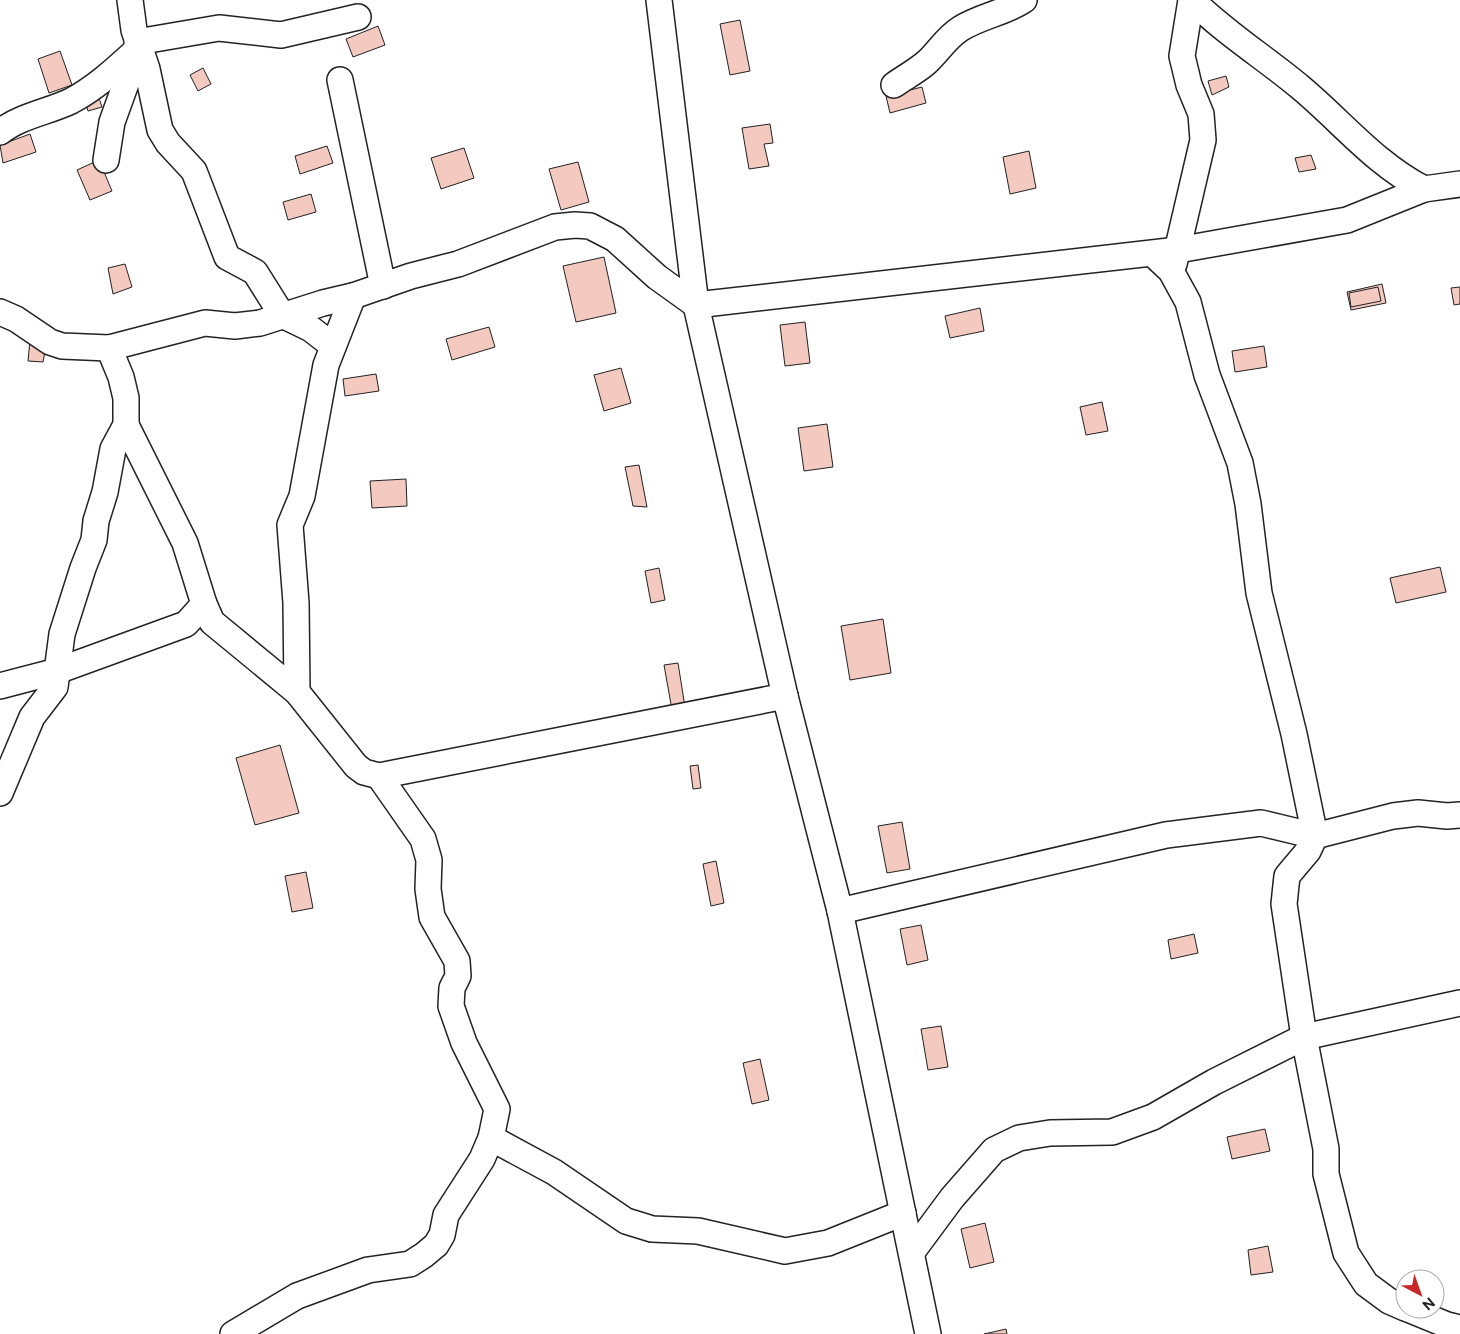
<svg xmlns="http://www.w3.org/2000/svg" width="1460" height="1334" font-family="'Public Sans',sans-serif">
<style>
.building{fill:#f3c9c0;stroke:#222}
.lines{fill:none;stroke-linecap:round;stroke-linejoin:round}
.street-casing{stroke:#222;stroke-width:28}
.street{stroke:#fff;stroke-width:25}
</style>
<rect width="100%" height="100%" fill="#fff"/>
<g class="building">
<path d="M 740,20 L 750,71 L 730,75 L 720,24 Z"/>
<path d="M 378,26 L 385,45 L 353,57 L 346,39 Z"/>
<path d="M 60,51 L 72,85 L 49,93 L 38,59 Z"/>
<path d="M 203,68 L 211,84 L 198,91 L 190,75 Z"/>
<path d="M 1226,76 L 1229,87 L 1212,95 L 1208,81 Z"/>
<path d="M 922,87 L 926,103 L 890,113 L 886,96 Z"/>
<path d="M 98,95 L 102,107 L 88,111 L 84,99 Z"/>
<path d="M 770,124 L 773,143 L 764,144 L 769,166 L 749,169 L 742,128 Z"/>
<path d="M 30,134 L 36,152 L 3,163 L 0,145 Z"/>
<path d="M 327,146 L 333,163 L 300,174 L 295,156 Z"/>
<path d="M 464,148 L 474,178 L 441,189 L 431,158 Z"/>
<path d="M 1029,151 L 1036,188 L 1010,194 L 1003,157 Z"/>
<path d="M 1311,155 L 1316,169 L 1299,172 L 1295,158 Z"/>
<path d="M 99,160 L 112,191 L 90,200 L 77,170 Z"/>
<path d="M 578,162 L 589,202 L 561,210 L 549,169 Z"/>
<path d="M 311,194 L 316,212 L 288,220 L 283,202 Z"/>
<path d="M 604,257 L 616,313 L 576,322 L 563,266 Z"/>
<path d="M 125,264 L 132,287 L 113,294 L 108,268 Z"/>
<path d="M 1382,284 L 1386,303 L 1351,310 L 1347,292 Z"/>
<path d="M 1378,287 L 1381,301 L 1351,307 L 1349,293 Z"/>
<path d="M 1460,287 L 1460,304 L 1454,305 L 1451,288 Z"/>
<path d="M 980,308 L 984,331 L 950,338 L 945,316 Z"/>
<path d="M 805,322 L 810,363 L 785,366 L 780,325 Z"/>
<path d="M 489,327 L 495,347 L 452,360 L 446,339 Z"/>
<path d="M 30,340 L 47,341 L 43,362 L 28,361 Z"/>
<path d="M 1264,346 L 1267,367 L 1235,372 L 1232,351 Z"/>
<path d="M 621,368 L 631,403 L 604,411 L 594,375 Z"/>
<path d="M 376,374 L 379,391 L 345,396 L 343,379 Z"/>
<path d="M 1102,402 L 1108,431 L 1086,435 L 1080,407 Z"/>
<path d="M 827,424 L 833,467 L 804,471 L 798,428 Z"/>
<path d="M 639,465 L 647,507 L 633,506 L 625,467 Z"/>
<path d="M 406,479 L 407,506 L 372,508 L 370,481 Z"/>
<path d="M 1440,567 L 1446,592 L 1396,603 L 1390,578 Z"/>
<path d="M 659,568 L 665,600 L 651,603 L 645,571 Z"/>
<path d="M 883,619 L 891,673 L 850,680 L 841,626 Z"/>
<path d="M 678,663 L 685,707 L 672,710 L 664,665 Z"/>
<path d="M 280,745 L 299,813 L 255,825 L 236,758 Z"/>
<path d="M 698,765 L 701,788 L 693,789 L 690,766 Z"/>
<path d="M 902,822 L 910,869 L 887,873 L 878,826 Z"/>
<path d="M 716,861 L 724,903 L 711,906 L 703,864 Z"/>
<path d="M 306,872 L 313,908 L 292,912 L 285,876 Z"/>
<path d="M 921,925 L 928,960 L 907,965 L 900,929 Z"/>
<path d="M 1194,934 L 1198,953 L 1171,959 L 1168,940 Z"/>
<path d="M 941,1026 L 948,1067 L 928,1070 L 921,1029 Z"/>
<path d="M 760,1059 L 769,1100 L 752,1104 L 743,1063 Z"/>
<path d="M 1265,1129 L 1270,1151 L 1232,1159 L 1227,1137 Z"/>
<path d="M 985,1223 L 994,1262 L 970,1268 L 961,1229 Z"/>
<path d="M 1268,1246 L 1273,1272 L 1251,1275 L 1248,1250 Z"/>
<path d="M 1006,1329 L 1007,1334 L 984,1334 Z"/>
</g>
<g class="lines">
<g class="street-casing">
<g id="street">
<path d="M 130,0 L 134,30 L 147,69 L 160,130 L 168,143 L 194,171 L 227,257 L 255,272 L 282,315 L 311,329 L 333,346"/>
<path d="M 659,0 L 696,305 L 785,696 L 840,911 L 928,1334"/>
<path d="M 1192,0 C 1225,33 1264,57 1300,87 C 1341,121 1375,164 1424,189"/>
<path d="M 137,42 L 219,28 L 281,35 L 358,17"/>
<path d="M 340,80 L 383,286"/>
<path d="M 894,85 C 905,77 917,71 927,62 C 939,51 946,38 960,29 C 980,16 1005,13 1024,0"/>
<path d="M 0,132 C 20,116 48,112 71,101 C 97,87 117,68 139,48"/>
<path d="M 106,160 L 112,122 L 137,53"/>
<path d="M 1153,254 L 1171,271 L 1188,302 L 1207,375 L 1240,463 L 1248,504 L 1259,593 L 1294,734 L 1315,836 L 1308,851 L 1287,876 L 1284,904 L 1304,1037 L 1326,1149 L 1326,1174 L 1346,1253 L 1366,1284 L 1389,1301 L 1405,1308"/>
<path d="M 1174,264 L 1203,140 L 1201,114 L 1189,85 L 1182,56 L 1191,0"/>
<path d="M 0,312 L 16,319 L 50,342 L 62,346 L 109,348 L 205,323 L 235,326 L 260,323 L 323,303 L 353,296 L 411,276 L 458,264 L 555,227 L 575,225 L 590,226 L 615,239 L 657,277 L 696,305 L 1178,250 L 1347,220 L 1424,189 L 1460,184"/>
<path d="M 204,604 L 212,622 L 297,692 L 356,766 L 364,772 L 379,776 L 785,696"/>
<path d="M 0,686 L 57,671 L 186,624 L 204,604 L 185,543 L 126,425"/>
<path d="M 297,692 L 296,603 L 290,525 L 302,496 L 326,365 L 353,296"/>
<path d="M 0,793 L 32,717 L 55,687 L 62,634 L 83,568 L 94,540 L 96,521 L 105,492 L 113,449 L 126,425 L 126,398 L 121,377 L 109,348"/>
<path d="M 840,911 L 1166,835 L 1261,823 L 1315,836 L 1393,816 L 1418,813 L 1447,816 L 1460,815"/>
<path d="M 491,1138 L 554,1172 L 626,1221 L 652,1229 L 698,1231 L 785,1251 L 828,1243 L 903,1213"/>
<path d="M 912,1252 L 952,1198 L 994,1150 L 1019,1138 L 1050,1133 L 1112,1132 L 1153,1117 L 1214,1082 L 1304,1037 L 1460,1003"/>
<path d="M 1408,1309 L 1447,1325 L 1460,1328"/>
<path d="M 233,1334 L 297,1296 L 368,1270 L 410,1264 L 424,1255 L 436,1245 L 442,1235 L 446,1215 L 482,1159 L 491,1138 L 497,1109 L 464,1043 L 451,1006 L 452,988 L 458,976 L 457,961 L 432,917 L 428,889 L 429,860 L 423,839 L 379,776"/>
</g>
</g>
<use href="#street" class="street"/>
</g>
<g transform="translate(1420 1294) rotate(139)"><circle r="24" fill="#ffffff" stroke="#a7a7a7"/>
<path d="M0-4L9 19L0 12L-9 19Z" fill="#c62828"/>
<text y="-8" font-size="14" font-weight="bold" text-anchor="middle" fill="#222222">N</text>
</g>
</svg>
